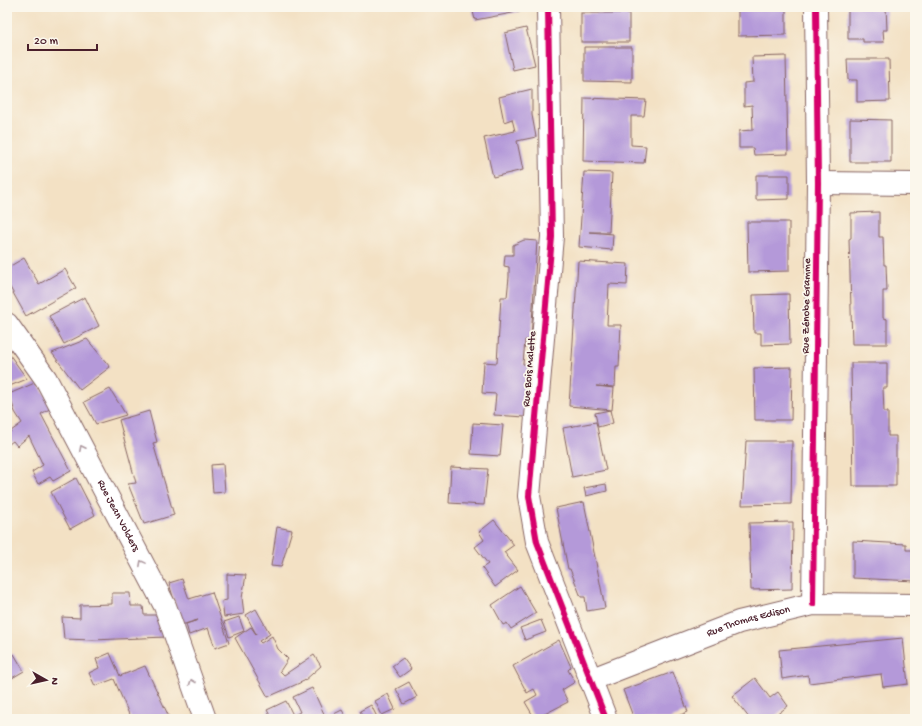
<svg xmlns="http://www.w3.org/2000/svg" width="922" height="726" font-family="'Gochi Hand',sans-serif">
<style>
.building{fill:#b499d9}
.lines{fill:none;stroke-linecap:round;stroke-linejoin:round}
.minor-casing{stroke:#856361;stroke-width:24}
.minor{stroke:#fff;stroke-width:22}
.cycleway-casing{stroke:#fbf7ec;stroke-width:8}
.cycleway{stroke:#d6006c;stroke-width:6}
.oneway{stroke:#ae9aa0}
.labels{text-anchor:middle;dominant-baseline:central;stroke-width:3.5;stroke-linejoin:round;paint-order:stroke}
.street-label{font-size:11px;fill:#4a1f2b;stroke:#fbf7ec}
</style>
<rect width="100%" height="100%" fill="#fbf7ec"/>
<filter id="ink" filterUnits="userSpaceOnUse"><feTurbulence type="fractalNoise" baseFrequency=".025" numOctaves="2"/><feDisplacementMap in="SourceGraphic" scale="8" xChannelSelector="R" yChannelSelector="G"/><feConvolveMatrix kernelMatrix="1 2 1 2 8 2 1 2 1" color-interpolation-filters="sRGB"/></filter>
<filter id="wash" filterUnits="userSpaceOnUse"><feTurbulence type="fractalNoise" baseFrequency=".012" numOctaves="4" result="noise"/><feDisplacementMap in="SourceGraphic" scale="16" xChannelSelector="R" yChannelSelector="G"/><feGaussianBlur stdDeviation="0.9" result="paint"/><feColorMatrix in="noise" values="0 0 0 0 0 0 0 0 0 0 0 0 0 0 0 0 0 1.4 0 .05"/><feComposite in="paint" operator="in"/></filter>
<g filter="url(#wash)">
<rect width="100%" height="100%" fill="#f3e1c4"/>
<g id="blocks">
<g class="building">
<path d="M 472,7 L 522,7 L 523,11 L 475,20 Z"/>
<path d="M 848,7 L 886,7 L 887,30 L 883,30 L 884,42 L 863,42 L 863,39 L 848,39 Z"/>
<path d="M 738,8 L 786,8 L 786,35 L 738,36 Z"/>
<rect x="581" y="13" width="48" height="29"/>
<path d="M 526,28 L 535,65 L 513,70 L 505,33 Z"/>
<path d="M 584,47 L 632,47 L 632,82 L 584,81 Z"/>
<path d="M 786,56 L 788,154 L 754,155 L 753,148 L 739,148 L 739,131 L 753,130 L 752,105 L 744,106 L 744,83 L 753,82 L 752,57 Z"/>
<path d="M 847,59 L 889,59 L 890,101 L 857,102 L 857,80 L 848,80 Z"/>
<path d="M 532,89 L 532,115 L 536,137 L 517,141 L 523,170 L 493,177 L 484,138 L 515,131 L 512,119 L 504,122 L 499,97 Z"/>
<path d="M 584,98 L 646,100 L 644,116 L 631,116 L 631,145 L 646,146 L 644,163 L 583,161 Z"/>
<path d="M 850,119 L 891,120 L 891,162 L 850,162 Z"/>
<path d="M 584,172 L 612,173 L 609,232 L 589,232 L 613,234 L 612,250 L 579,247 Z"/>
<path d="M 756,175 L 789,175 L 789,199 L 756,200 Z"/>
<path d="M 879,212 L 879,237 L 883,237 L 884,265 L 886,265 L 887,291 L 883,291 L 883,318 L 887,319 L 887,344 L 852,344 L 849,239 L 851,238 L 851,213 Z"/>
<path d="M 747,222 L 789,222 L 789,271 L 748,272 Z"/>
<path d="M 524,240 L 537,241 L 531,340 L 525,340 L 523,364 L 529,365 L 525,417 L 494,415 L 496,394 L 482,393 L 484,362 L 497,363 L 501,297 L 507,297 L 509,277 L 509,267 L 504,266 L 505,255 L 513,255 L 513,245 Z"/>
<path d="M 24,258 L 39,284 L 65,269 L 76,288 L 26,316 L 7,282 L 7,268 Z"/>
<path d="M 578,261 L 628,264 L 627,285 L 609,284 L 607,325 L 621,325 L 619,367 L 616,367 L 615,387 L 596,386 L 614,388 L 612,410 L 569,406 Z"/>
<path d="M 789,294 L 790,344 L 761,345 L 761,333 L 754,333 L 753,295 Z"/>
<path d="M 85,297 L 99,326 L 64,344 L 49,316 Z"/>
<path d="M 87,339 L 110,367 L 80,390 L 52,353 Z"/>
<path d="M 7,351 L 27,379 L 7,387 Z"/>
<path d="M 851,363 L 887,363 L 887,388 L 883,388 L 884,412 L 888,412 L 888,436 L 896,436 L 896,486 L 853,486 Z"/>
<path d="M 792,367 L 791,420 L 755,420 L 754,368 Z"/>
<path d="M 37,382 L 53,407 L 41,414 L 71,471 L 53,481 L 50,477 L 38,484 L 32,472 L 43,465 L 29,436 L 17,446 L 13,441 L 9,444 L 7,441 L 7,434 L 22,423 L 15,412 L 9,394 Z"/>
<path d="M 110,389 L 126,415 L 96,424 L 84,402 Z"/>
<path d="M 610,410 L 613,423 L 598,427 L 595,413 Z"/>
<path d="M 149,411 L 157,442 L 153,443 L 174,515 L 144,524 L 128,484 L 136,483 L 119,420 Z"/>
<path d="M 596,422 L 606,470 L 572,477 L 563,428 Z"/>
<path d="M 473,423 L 503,425 L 500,456 L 471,454 Z"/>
<path d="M 746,441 L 792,441 L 791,504 L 742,505 Z"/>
<path d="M 223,464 L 225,492 L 213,493 L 211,465 Z"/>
<path d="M 451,467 L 488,469 L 484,505 L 449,503 Z"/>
<path d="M 76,478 L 95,515 L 70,529 L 51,492 Z"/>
<path d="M 606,484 L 607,491 L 586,496 L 584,488 Z"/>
<path d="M 584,502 L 605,608 L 587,611 L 585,597 L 581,597 L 570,569 L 568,569 L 556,508 Z"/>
<path d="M 494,520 L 514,545 L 504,552 L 518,570 L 495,587 L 482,568 L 488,564 L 475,547 L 484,540 L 479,532 Z"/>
<path d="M 793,522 L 792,589 L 751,590 L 749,523 Z"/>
<path d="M 277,527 L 292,530 L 281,567 L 271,566 Z"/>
<path d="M 853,541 L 906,544 L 906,550 L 915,550 L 915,581 L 853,578 Z"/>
<path d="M 227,574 L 246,575 L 242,598 L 244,614 L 224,617 L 222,601 L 227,600 Z"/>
<path d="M 182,579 L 189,599 L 212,592 L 229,643 L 215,648 L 208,628 L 189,635 L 186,624 L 198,620 L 178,626 L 175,604 L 169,583 Z"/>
<path d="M 520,586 L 536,613 L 511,629 L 507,623 L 503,625 L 492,605 Z"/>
<path d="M 112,593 L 130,593 L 131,606 L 143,606 L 144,615 L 158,615 L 166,637 L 93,640 L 64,639 L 62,617 L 80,618 L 80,605 L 112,604 Z"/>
<path d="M 256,609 L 270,634 L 259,641 L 261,643 L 272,636 L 278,649 L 288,659 L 280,671 L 284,675 L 314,655 L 321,666 L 304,681 L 268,697 L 235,638 L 251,627 L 256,634 L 246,615 Z"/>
<path d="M 239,617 L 244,631 L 229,637 L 224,622 Z"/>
<path d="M 541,620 L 546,632 L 525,640 L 520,628 Z"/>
<path d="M 903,638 L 908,684 L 883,687 L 881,674 L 809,683 L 808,675 L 782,679 L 779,650 Z"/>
<path d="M 559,640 L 571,667 L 568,670 L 575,682 L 562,690 L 568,702 L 535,719 L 525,702 L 537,695 L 534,689 L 527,693 L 513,666 Z"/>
<path d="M 110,653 L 120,676 L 145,666 L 170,719 L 131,719 L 114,679 L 95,686 L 89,673 L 99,668 L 96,659 Z"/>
<path d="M 14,654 L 24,671 L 7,681 L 7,655 Z"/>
<path d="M 403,658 L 411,669 L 400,677 L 392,666 Z"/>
<path d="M 673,672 L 688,712 L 670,719 L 634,719 L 623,690 Z"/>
<path d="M 755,678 L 770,698 L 778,692 L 788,706 L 771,719 L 750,719 L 732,696 Z"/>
<path d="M 409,682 L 417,697 L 404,704 L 396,689 Z"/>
<path d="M 312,688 L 326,718 L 342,710 L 347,719 L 296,719 L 294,715 L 300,712 L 293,697 Z"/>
<path d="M 388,694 L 395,709 L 382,715 L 375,701 Z"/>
<path d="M 286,701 L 295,719 L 272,719 L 267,710 Z"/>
<path d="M 371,705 L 378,719 L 364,719 L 360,711 Z"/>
</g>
</g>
</g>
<g filter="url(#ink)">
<use href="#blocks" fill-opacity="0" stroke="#856361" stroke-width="1"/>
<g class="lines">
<g class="minor-casing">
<g id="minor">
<path d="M 548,7 L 552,237 L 529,496 L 537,542 L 606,719"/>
<path d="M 818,183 L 915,184"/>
<path id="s1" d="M 7,324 L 46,379 L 165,606 L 205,719"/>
<path d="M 813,604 L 818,183 L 816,7"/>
<path id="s2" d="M 590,680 L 739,622 L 813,604 L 915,605"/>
</g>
</g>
<use href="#minor" class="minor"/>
<g class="cycleway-casing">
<g id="cycleway">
<path d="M 548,7 L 552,237 L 529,496 L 537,542 L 606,719"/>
<path d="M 813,604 L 818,183 L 816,7"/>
</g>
</g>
<use href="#cycleway" class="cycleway"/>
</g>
<defs><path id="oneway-chevron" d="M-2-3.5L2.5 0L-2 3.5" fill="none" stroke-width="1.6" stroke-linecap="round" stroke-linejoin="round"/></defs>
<g class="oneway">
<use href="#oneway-chevron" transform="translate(82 448) rotate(-117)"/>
<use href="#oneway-chevron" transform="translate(142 563) rotate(-118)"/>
<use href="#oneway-chevron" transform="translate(192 682) rotate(-110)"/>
</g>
</g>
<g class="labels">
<g class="street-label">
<text transform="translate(807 306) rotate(-89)">Rue Zénobe Gramme</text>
<text transform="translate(530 369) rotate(-85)">Rue Bois Malette</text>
<text stroke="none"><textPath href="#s1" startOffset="222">Rue Jean Volders</textPath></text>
<text stroke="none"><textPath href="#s2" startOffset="169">Rue Thomas Edison</textPath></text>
</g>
</g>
<rect width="922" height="726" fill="none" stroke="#fbf7ec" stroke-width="24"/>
<g transform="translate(46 680) rotate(98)" stroke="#fbf7ec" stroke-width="3" paint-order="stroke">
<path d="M0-3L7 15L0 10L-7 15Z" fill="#4a1f2b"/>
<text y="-6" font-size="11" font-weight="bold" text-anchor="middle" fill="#4a1f2b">N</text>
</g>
<path d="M28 44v6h69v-6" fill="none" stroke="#4a1f2b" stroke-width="2"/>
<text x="34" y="44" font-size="12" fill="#4a1f2b" stroke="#fbf7ec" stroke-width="3" paint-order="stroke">20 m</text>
</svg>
